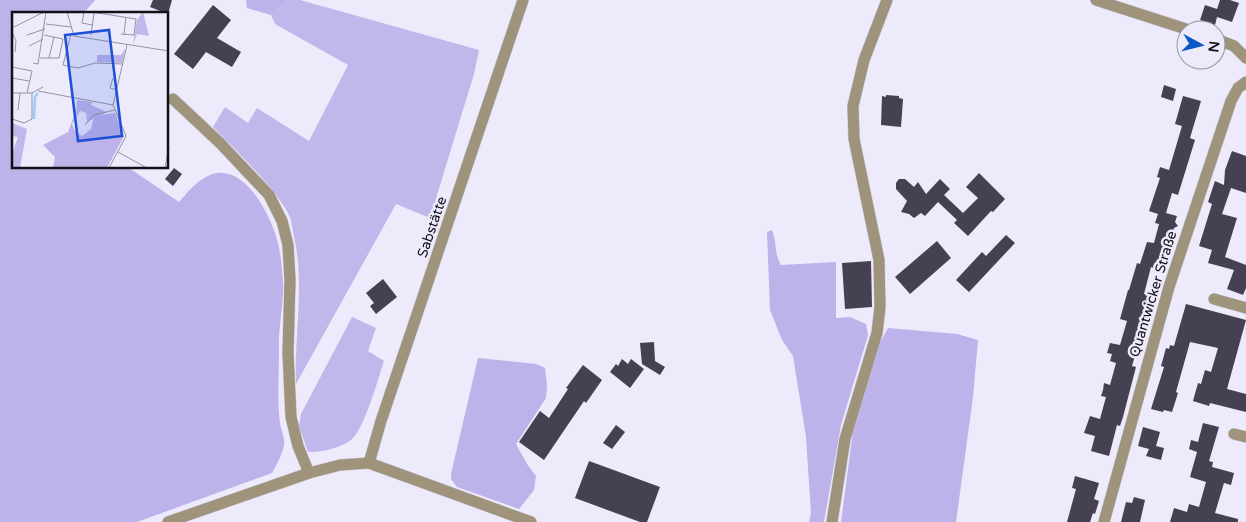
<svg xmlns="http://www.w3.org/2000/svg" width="1246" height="522" font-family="'Varela Round',sans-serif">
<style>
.green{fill:#c0b7ea}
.forest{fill:#bdb2ea}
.building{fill:#454052}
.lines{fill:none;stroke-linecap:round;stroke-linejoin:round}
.minor-casing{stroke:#cac7d7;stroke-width:12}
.minor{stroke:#9f937c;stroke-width:11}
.labels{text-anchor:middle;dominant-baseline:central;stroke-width:5;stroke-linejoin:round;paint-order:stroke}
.street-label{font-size:14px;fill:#111017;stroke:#edeafc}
.inset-river{fill:none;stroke:#9acdf7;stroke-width:2.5}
.inset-road{fill:none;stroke:#9593a0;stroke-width:1}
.view{fill:#1d4ed8;fill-opacity:0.15;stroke:#1d4ed8;stroke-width:2.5}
.inset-edge{fill:none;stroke:#111017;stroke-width:2.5}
</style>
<rect width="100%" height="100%" fill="#edeafc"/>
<g class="green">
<path d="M 288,0 L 300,0 L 479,50 L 474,74 L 430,218 L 396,204 L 296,384 C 294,333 305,286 294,236 C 292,229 292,220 288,213 C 269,181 239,154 213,127 L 225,107 L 248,123 L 257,108 L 309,141 L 348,65 L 275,24 L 271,15 Z"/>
<path d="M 352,317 L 376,328 L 368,351 L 384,361 C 378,379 365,427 352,439 C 343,447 320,453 308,452 L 299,426 L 301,414 Z"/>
</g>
<g class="forest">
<path d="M 0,0 L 95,0 L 83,14 L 14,14 L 14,168 L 129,168 L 179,202 C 189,191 201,175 218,173 C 249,170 272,219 278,243 C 281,255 282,269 283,281 C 284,305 278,327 279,350 C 279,374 277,399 280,423 C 281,430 285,438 284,445 C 282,455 277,464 272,473 L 137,522 L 0,522 Z"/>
<path d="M 246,0 L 288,0 L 271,15 L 247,8 Z"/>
<path d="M 772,230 C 777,242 774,254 781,265 L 836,262 L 836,318 L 850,317 L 866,324 L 868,335 L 841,425 L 824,522 L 809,522 L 811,513 L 806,437 L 793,356 L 782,340 L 770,310 L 767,232 Z"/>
<path d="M 888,328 L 957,334 L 978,340 L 973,397 L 956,522 L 841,522 L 853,431 L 878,346 Z"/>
<path d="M 478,358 L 536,364 L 545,368 L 547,386 L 546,398 L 516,444 L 527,464 L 536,476 L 534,490 L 519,509 L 457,487 L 451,479 L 451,474 Z"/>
</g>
<g class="building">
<path d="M 153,0 L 172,0 L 168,14 L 150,7 Z"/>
<path d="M 1220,0 L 1230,0 L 1239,3 L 1232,22 L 1217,17 L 1215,25 L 1200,20 L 1205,5 L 1217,9 Z"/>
<path d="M 213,5 L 231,20 L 217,38 L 241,52 L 232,67 L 206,52 L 193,69 L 174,54 Z"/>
<path d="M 1164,85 L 1176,89 L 1173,101 L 1161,97 Z"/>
<path d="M 886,95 L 899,96 L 899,98 L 903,99 L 901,127 L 881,125 L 882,96 L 886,97 Z"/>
<path d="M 1183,96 L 1201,101 L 1190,138 L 1195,140 L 1178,195 L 1172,193 L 1166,213 L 1177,216 L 1175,222 L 1178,226 L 1174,228 L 1172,234 L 1169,233 L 1159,270 L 1151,267 L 1144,294 L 1153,296 L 1132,366 L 1136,367 L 1123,417 L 1120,426 L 1117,425 L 1109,456 L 1091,451 L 1095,436 L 1084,433 L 1090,416 L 1100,419 L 1106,397 L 1101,396 L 1103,390 L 1104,383 L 1110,385 L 1116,363 L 1110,361 L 1112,354 L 1107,353 L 1110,343 L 1120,345 L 1127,321 L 1120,319 L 1128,290 L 1129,290 L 1137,263 L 1140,264 L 1147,242 L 1154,243 L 1159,224 L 1155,223 L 1158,214 L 1149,211 L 1160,178 L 1157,177 L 1160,167 L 1169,170 L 1182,126 L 1175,124 Z"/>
<path d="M 1232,151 L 1246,156 L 1246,193 L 1231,188 L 1222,214 L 1237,218 L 1225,257 L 1246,265 L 1246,288 L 1243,295 L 1227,289 L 1234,270 L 1208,263 L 1212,250 L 1199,246 L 1212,204 L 1208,202 L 1215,181 L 1224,185 L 1225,170 Z"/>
<path d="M 174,168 L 182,174 L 173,186 L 165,179 Z"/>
<path d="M 979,173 L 1005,199 L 993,212 L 991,211 L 968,236 L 954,223 L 957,220 L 938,202 L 925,216 L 921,213 L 914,218 L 909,214 L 901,212 L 907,201 L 896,189 L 896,183 L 899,179 L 905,179 L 914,187 L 918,182 L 926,194 L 940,179 L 950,189 L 944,195 L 963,213 L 978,198 L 966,187 Z"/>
<path d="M 1006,235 L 1015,243 L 969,292 L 956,280 L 982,252 L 986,256 Z"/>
<path d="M 937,241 L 951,258 L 910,294 L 895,277 Z"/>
<path d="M 871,261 L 872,307 L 845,309 L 842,263 Z"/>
<path d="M 383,279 L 397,297 L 376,314 L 370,306 L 374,303 L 366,293 Z"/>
<path d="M 1186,304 L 1246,320 L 1227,389 L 1246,394 L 1246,412 L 1210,403 L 1209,406 L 1193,401 L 1198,383 L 1201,384 L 1205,370 L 1211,372 L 1218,348 L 1190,342 L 1176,392 L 1178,393 L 1172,412 L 1164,410 L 1163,412 L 1151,409 L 1164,367 L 1161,366 L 1166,348 L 1169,349 L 1170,345 L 1174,346 Z"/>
<path d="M 654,342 L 655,361 L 665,367 L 660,375 L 642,364 L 640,343 Z"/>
<path d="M 622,359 L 628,364 L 631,359 L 644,369 L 630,388 L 610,372 L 616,364 L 618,366 Z"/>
<path d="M 583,365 L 602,380 L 586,403 L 584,401 L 544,460 L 519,442 L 540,411 L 549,418 L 568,389 L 566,388 Z"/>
<path d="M 1203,423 L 1219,427 L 1209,461 L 1213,462 L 1212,467 L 1234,473 L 1231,485 L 1224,483 L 1215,513 L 1238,519 L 1238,522 L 1170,522 L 1174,508 L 1187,512 L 1189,504 L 1199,507 L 1206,482 L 1190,477 L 1197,452 L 1189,449 L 1191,440 L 1198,442 Z"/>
<path d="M 616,425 L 625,432 L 612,449 L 603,443 Z"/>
<path d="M 1143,427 L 1160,432 L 1156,446 L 1164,448 L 1161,460 L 1146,456 L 1149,449 L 1138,446 Z"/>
<path d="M 589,461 L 660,487 L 647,522 L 640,522 L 575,498 Z"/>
<path d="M 1075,476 L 1099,483 L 1094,499 L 1099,501 L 1095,514 L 1093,513 L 1090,522 L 1067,522 L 1076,489 L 1072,488 Z"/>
<path d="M 1134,497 L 1145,500 L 1140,522 L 1121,522 L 1126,502 L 1132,503 Z"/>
</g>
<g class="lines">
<g class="minor-casing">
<g id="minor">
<path d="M 1096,0 L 1189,30"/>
<path d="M 1216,39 L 1234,46 L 1246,58"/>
<path d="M 173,99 L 220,143 L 269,195 L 282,221 L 288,245 L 290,280 L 288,353 L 291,417 L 298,446 L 309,473"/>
<path d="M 1214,299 L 1246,308"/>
<path d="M 1234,434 L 1246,437"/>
<path d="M 369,463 L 381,421 L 523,0"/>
<path d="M 168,522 L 309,473 L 340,465 L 369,463 L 531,522"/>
<path d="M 832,522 L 845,439 L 877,333 L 880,307 L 879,260 L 854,139 L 853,106 L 864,60 L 887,0"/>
<path d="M 1104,522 L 1169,287 L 1231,101 L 1238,88 L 1246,82"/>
</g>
</g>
<use href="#minor" class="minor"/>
</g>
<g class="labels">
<g class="street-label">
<text transform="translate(432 227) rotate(-71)">Sabstätte</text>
<text transform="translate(1153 294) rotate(-73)">Quantwicker Straße</text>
</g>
</g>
<g transform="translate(12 12)">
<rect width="156" height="156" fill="#edeafc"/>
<path d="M 131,0 L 137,24 L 125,22 L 121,33 L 125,8 ZM 65,88 L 80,90 L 79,93 L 95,100 L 75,110 L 74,101 L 68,99 L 64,106 ZM 0,111 L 15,117 L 8,156 L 0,156 L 0,142 L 6,125 L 0,124 Z" fill="#c0b7ea"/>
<path d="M 113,37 L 110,51 L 85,50 L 85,43 L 109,43 ZM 103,101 L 112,124 L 95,156 L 41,156 L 43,145 L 31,133 L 56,120 L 62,104 L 64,106 L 60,112 L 63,119 L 70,124 L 79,117 L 82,104 Z" fill="#bdb2ea"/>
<path class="inset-river" d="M 22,107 L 23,85 L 26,81"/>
<path class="inset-road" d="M 55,0 L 62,24 L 157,39M 72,0 L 70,11 L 80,13M 78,0 L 99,3M 99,3 L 124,7 L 122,23 L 109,22M 34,12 L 59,15M 0,16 L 32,0M 0,20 L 4,29 L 3,40M 59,22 L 51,53 L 66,56 L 83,51 L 111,52M 112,22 L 114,5M 15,23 L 33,17M 79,23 L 82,1M 17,34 L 31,27M 28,46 L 47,46 L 51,27 L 32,23M 37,46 L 42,25M 21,51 L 26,52 L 34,0M 0,55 L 20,59 L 15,81M 0,66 L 17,69M 101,66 L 98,76 L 105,78M 26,79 L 101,93M 0,81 L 20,81 L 31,75M 6,98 L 8,81M 0,107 L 12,111 L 20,107 L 20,81M 73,113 L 82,103 L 103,98M 106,140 L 135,156M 97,156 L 114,124 L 101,93 L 115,33M 153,156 L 157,135"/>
<path class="view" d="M 97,18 L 110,124 L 66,129 L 53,23 Z"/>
<rect width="156" height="156" class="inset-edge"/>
</g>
<g transform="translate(1201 45) rotate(97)"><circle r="24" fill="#edeafc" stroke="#9593a0"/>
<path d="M0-4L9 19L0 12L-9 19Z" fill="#0d58c2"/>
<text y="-8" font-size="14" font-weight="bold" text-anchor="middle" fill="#111017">N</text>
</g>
</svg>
